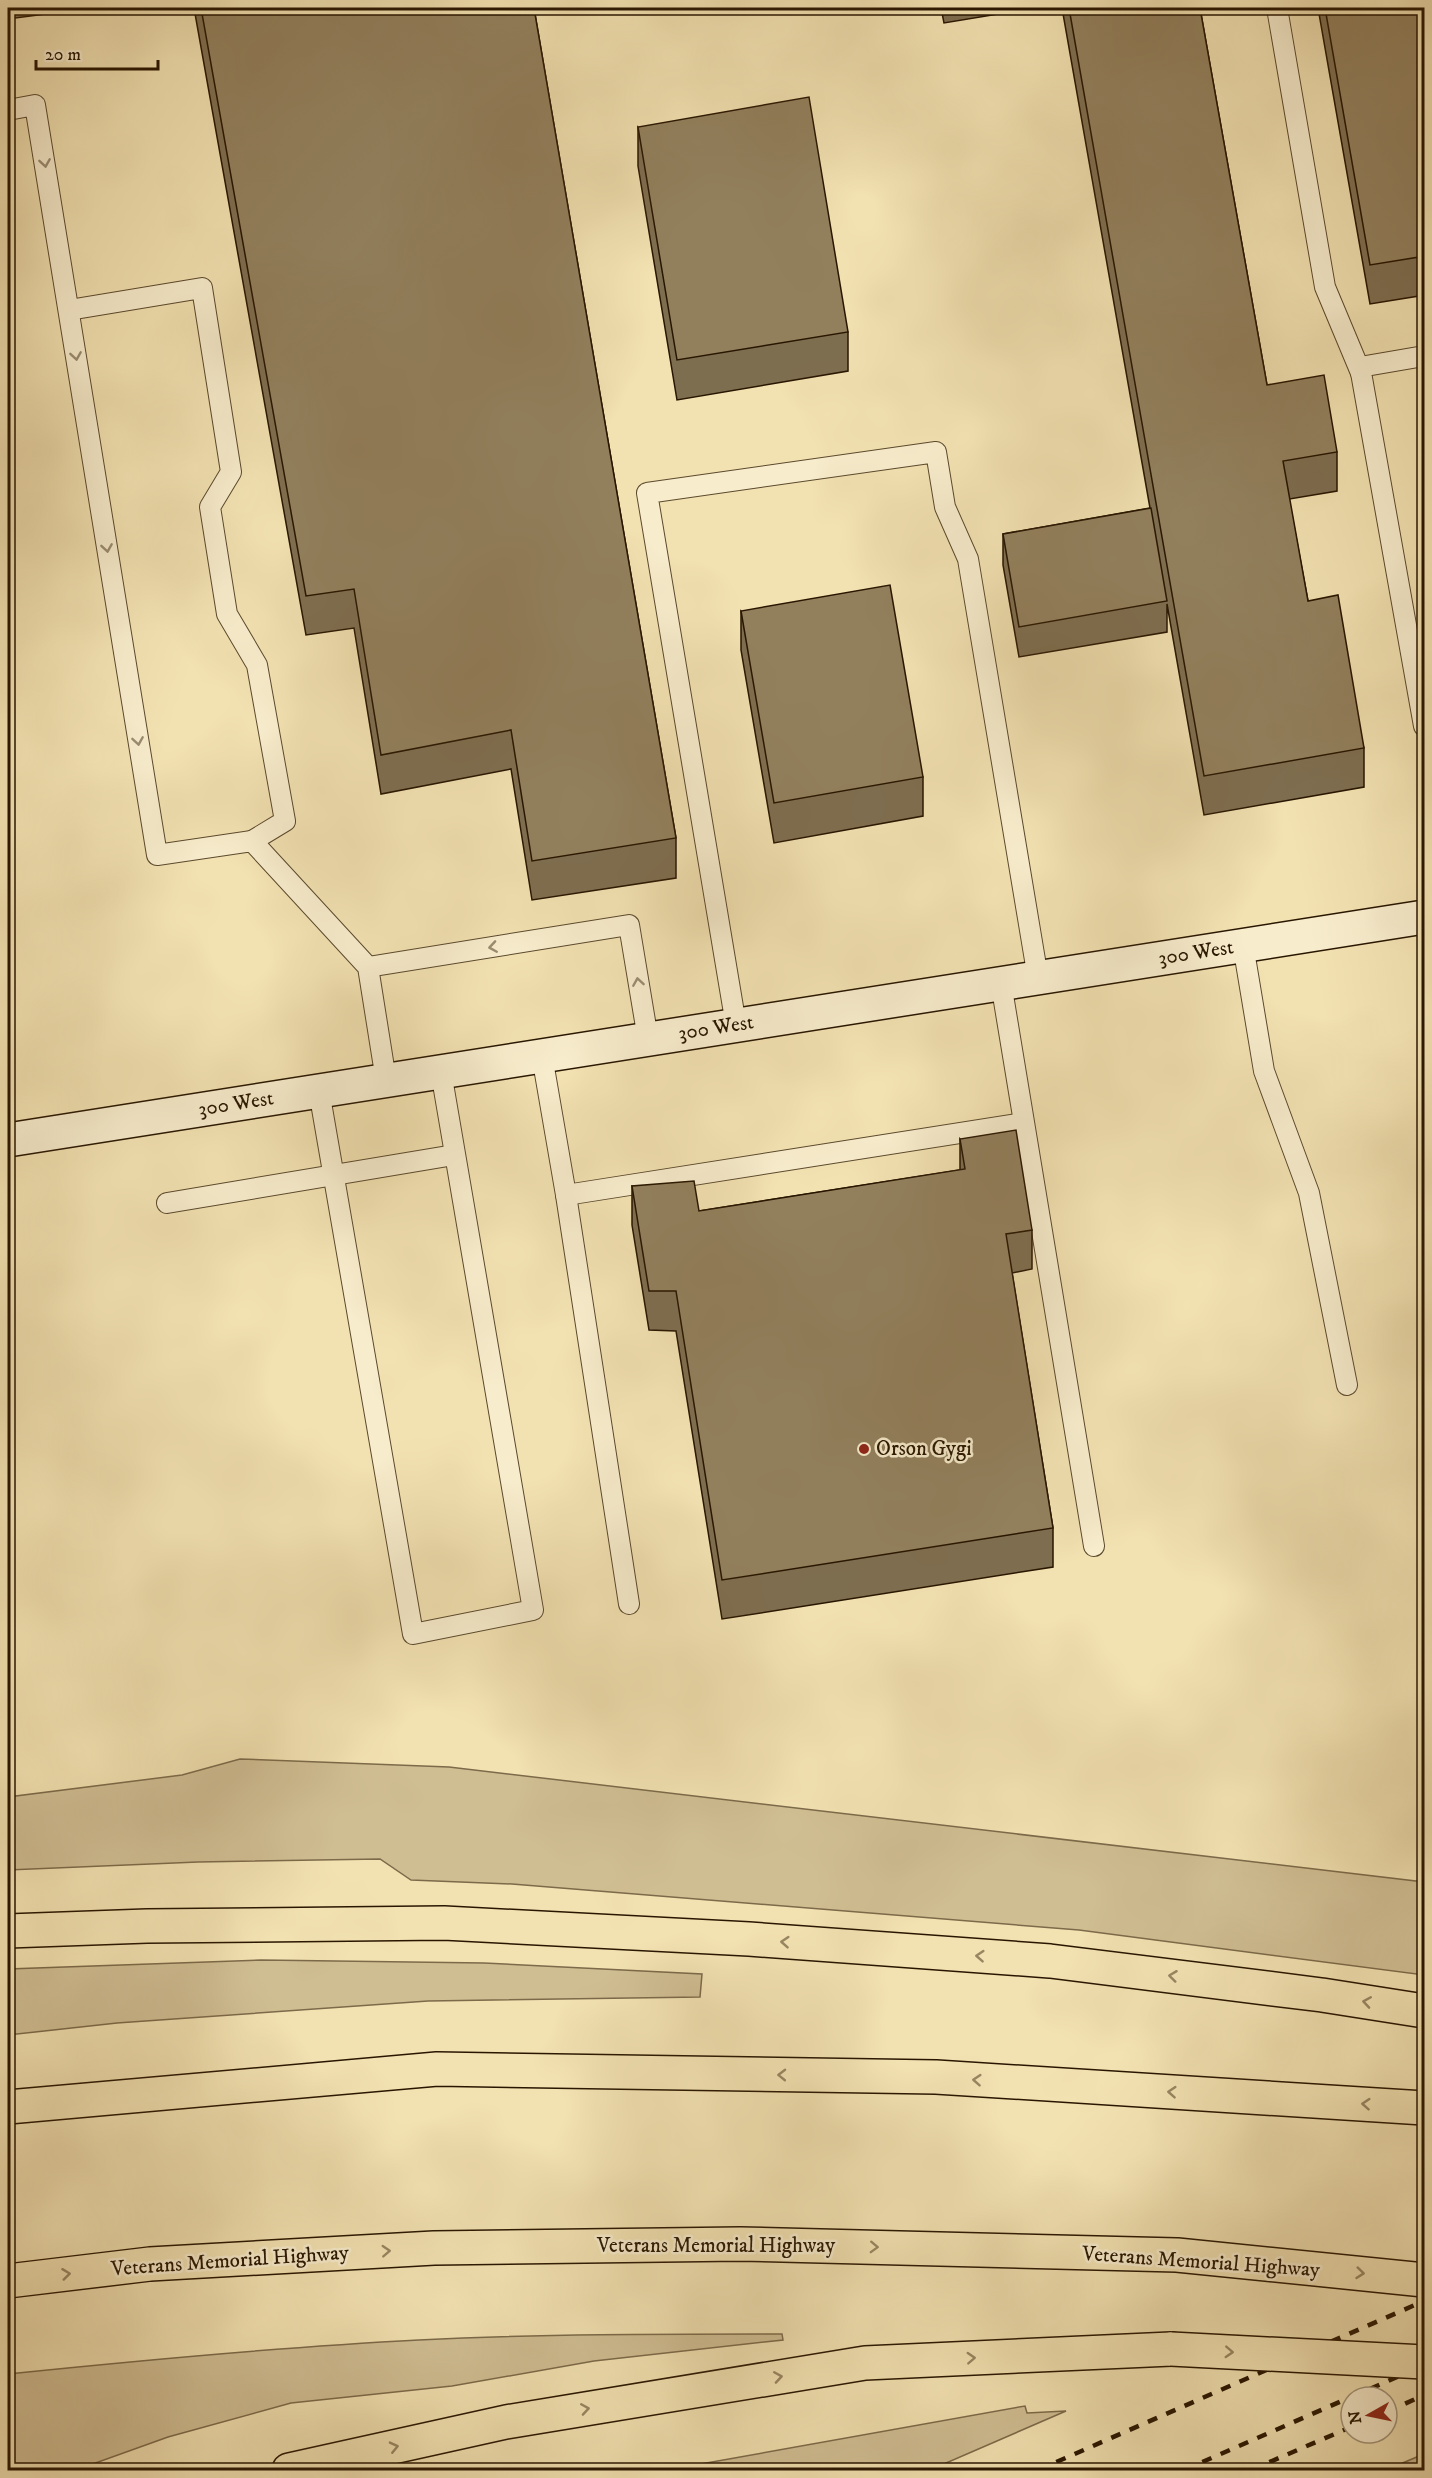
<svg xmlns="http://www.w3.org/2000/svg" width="1432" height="2478" font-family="'IM FELL DW Pica',serif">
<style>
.green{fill:#d0be93;stroke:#7c6a4a;stroke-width:1.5}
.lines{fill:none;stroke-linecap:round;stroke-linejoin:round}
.lane-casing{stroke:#5b492d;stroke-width:22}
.secondary-casing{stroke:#291601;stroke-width:36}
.highway-casing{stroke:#291601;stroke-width:36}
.lane{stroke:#f7eccc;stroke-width:20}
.secondary{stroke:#f7eccc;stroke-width:33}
.highway{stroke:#f2e1b1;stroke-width:33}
.rail{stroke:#291601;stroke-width:4.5;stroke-dasharray:10 10;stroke-linecap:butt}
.highway-bridge-casing{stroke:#291601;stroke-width:36;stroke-linecap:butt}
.highway-bridge{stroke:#f2e1b1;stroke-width:33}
.wall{fill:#7e6e50;stroke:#291601;stroke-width:1.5}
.building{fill:#92805d;stroke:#291601;stroke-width:1.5}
.oneway{stroke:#9a8c71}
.oneway2{stroke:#988662}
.poi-dot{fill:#8f2418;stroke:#f7eccc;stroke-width:2}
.labels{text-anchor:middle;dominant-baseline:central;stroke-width:5;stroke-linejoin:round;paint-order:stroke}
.street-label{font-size:21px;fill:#291601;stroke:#f7eccc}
.poi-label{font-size:21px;fill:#291601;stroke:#f7eccc;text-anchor:start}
</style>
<rect width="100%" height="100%" fill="#f2e1b1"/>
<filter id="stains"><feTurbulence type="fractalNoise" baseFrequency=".00333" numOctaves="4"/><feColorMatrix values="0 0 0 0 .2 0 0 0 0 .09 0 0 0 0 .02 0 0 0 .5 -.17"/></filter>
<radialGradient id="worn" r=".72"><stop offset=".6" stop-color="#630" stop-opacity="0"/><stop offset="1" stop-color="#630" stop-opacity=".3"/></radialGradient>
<g class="green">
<path d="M 240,1759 L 449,1767 L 1424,1882 L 1424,1975 L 1079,1930 L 512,1884 L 411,1880 L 380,1859 L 198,1862 L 8,1870 L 8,1797 L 182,1775 Z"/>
<path d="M 261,1960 L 484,1963 L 702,1974 L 700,1997 L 428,2001 L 117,2023 L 8,2035 L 8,1969 Z"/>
<path d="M 782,2334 L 783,2340 L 594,2361 L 452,2386 L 291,2403 L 168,2437 L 76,2470 L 8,2470 L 8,2374 C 144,2360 281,2347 419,2340 C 540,2334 661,2334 782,2334 Z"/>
<path d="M 1025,2406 L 1027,2413 L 1066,2411 L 930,2470 L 667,2470 Z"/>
<path d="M 1424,2454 L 1424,2470 L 1386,2470 Z"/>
</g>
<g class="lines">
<g class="lane-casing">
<g id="lane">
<path d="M 1277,8 L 1325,287 L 1361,373"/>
<path d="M 8,110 L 35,105 L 157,855 L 252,841 L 368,967 L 386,1080"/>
<path d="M 69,310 L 202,288 L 231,472 L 210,507 L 227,614 L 257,665 L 285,821 L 252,841"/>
<path d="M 1424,356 L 1360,367 L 1424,726"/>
<path d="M 1243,945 L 1264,1071 L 1309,1193 L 1347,1385"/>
<path d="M 368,967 L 629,925 L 648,1039"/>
<path d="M 1001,983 L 1094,1546"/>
<path d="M 736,1025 L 647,493 L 936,452 L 945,507 L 968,559 L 1038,978"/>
<path d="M 542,1056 L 566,1195 L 1023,1123"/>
<path d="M 319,1091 L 413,1634 L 533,1610 L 441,1072"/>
<path d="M 566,1195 L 629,1604"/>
<path d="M 167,1203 L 454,1155"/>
</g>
</g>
<g class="secondary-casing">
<path id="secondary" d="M 8,1140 L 1424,917"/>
</g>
<g class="highway-casing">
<g id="highway">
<path d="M 8,1931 L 147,1926 L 444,1923 L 749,1939 L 1050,1961 L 1322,1995 L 1424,2011"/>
<path d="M 8,2107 L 437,2069 L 936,2077 L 1424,2108"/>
<path d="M 8,2281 L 150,2264 L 434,2248 L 740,2244 L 1177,2255 L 1424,2280"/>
<path d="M 289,2470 L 506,2422 L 865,2363 L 1171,2349"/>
</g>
</g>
<use href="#lane" class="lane"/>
<use href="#secondary" class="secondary"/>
<use href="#highway" class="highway"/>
<g class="rail">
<path d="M 1352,2397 L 1424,2365"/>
<path d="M 1387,2412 L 1424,2395"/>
<path d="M 1038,2470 L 1424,2301"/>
<path d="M 1184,2470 L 1351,2397"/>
<path d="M 1251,2470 L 1351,2427"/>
</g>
<g class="highway-bridge-casing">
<path id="highway-bridge" d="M 1171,2349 L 1424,2362"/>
</g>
<use href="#highway-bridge" class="highway-bridge"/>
</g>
<g class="wall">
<path d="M 8,8 L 92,8 L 8,19 Z"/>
<path d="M 194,8 L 534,8 L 676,838 L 676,878 L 532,900 L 511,769 L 381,794 L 354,628 L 306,635 Z"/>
<path d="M 941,8 L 1035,8 L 944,23 Z"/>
<path d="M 1062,8 L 1200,8 L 1267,385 L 1337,452 L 1337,491 L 1289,499 L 1308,601 L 1364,748 L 1364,787 L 1204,815 L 1167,604 L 1167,632 L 1019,657 L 1003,565 L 1003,534 L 1150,508 Z"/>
<path d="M 1318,8 L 1425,8 L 1425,295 L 1370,304 Z"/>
<path d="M 638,127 L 848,332 L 848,371 L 677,400 L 638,166 Z"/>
<path d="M 741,611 L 923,777 L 923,816 L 774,843 L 741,650 Z"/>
<path d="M 960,1139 L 1032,1230 L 1032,1269 L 1012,1273 L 1053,1528 L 1053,1567 L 722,1619 L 676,1331 L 649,1330 L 632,1225 L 632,1186 L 699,1211 L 960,1170 Z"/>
</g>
<g class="building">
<path d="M 201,8 L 534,8 L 676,838 L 532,861 L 511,730 L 381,755 L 354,589 L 306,596 Z"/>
<path d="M 1069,8 L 1200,8 L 1267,385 L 1324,375 L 1337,452 L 1283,461 L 1308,601 L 1338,595 L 1364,748 L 1204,776 Z"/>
<path d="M 1325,8 L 1425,8 L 1425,256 L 1370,265 Z"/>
<path d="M 809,97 L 848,332 L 677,360 L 638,127 Z"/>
<path d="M 1151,508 L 1167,601 L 1019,627 L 1003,534 Z"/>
<path d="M 890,585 L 923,777 L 774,803 L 741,611 Z"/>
<path d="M 1016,1130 L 1032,1230 L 1006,1234 L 1053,1528 L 722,1580 L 676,1291 L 649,1291 L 632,1186 L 694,1181 L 699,1211 L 965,1169 L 960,1139 Z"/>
</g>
<defs><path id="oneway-chevron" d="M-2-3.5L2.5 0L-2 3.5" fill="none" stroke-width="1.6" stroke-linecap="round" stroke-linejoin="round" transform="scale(1.5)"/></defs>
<g class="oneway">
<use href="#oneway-chevron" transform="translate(45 163) rotate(81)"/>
<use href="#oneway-chevron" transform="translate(76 356) rotate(81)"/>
<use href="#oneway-chevron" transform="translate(107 548) rotate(81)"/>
<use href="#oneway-chevron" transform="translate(138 741) rotate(81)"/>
<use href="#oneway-chevron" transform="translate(493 947) rotate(171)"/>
<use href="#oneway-chevron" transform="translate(638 982) rotate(-99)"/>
</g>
<g class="oneway2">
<use href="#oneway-chevron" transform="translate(785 1942) rotate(-176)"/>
<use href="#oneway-chevron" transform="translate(980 1956) rotate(-176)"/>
<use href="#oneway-chevron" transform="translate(1173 1976) rotate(-173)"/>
<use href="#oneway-chevron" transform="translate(1367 2002) rotate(-171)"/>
<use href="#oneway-chevron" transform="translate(782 2075) rotate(-179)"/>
<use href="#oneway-chevron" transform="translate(977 2080) rotate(-176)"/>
<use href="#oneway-chevron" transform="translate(1172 2092) rotate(-176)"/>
<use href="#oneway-chevron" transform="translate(1366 2104) rotate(-176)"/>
<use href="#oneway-chevron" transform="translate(874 2247) rotate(2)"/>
<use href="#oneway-chevron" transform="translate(386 2251) rotate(-3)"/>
<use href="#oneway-chevron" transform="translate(1360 2273) rotate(6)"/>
<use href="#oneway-chevron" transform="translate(66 2274) rotate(-7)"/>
<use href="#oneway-chevron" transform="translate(1229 2352) rotate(3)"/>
<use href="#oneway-chevron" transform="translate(971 2358) rotate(-3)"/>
<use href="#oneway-chevron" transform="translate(778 2377) rotate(-9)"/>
<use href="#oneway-chevron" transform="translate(585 2409) rotate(-9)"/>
<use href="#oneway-chevron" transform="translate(394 2447) rotate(-13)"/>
</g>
<circle class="poi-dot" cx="864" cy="1449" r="6"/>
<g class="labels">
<g class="street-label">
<text transform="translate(1196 953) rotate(-9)">300 West</text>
<text transform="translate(716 1028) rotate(-9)">300 West</text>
<text transform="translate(236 1104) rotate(-9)">300 West</text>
<text x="716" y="2246">Veterans Memorial Highway</text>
<text transform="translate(230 2261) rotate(-4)">Veterans Memorial Highway</text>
<text transform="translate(1201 2262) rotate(4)">Veterans Memorial Highway</text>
</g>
<g class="poi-label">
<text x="876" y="1449">Orson Gygi</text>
</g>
</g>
<rect width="1432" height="2478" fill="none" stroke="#f2e1b1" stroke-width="30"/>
<rect x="9" y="9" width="1414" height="2460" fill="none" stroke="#291601" stroke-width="3"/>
<rect x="15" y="15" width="1402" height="2448" fill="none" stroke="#291601" stroke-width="1.5"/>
<g transform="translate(1369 2415) rotate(261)"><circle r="28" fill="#f7eccc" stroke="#a5967b" stroke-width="1.5"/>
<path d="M0-4.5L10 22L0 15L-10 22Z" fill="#8f2418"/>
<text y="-9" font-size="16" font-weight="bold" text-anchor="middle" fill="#291601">N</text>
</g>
<path d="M36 60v9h122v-9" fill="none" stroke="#291601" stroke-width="3"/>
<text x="45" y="60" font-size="18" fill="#291601" stroke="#f7eccc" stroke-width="4.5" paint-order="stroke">20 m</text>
<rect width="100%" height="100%" filter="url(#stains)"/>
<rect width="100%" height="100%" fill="url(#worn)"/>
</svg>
